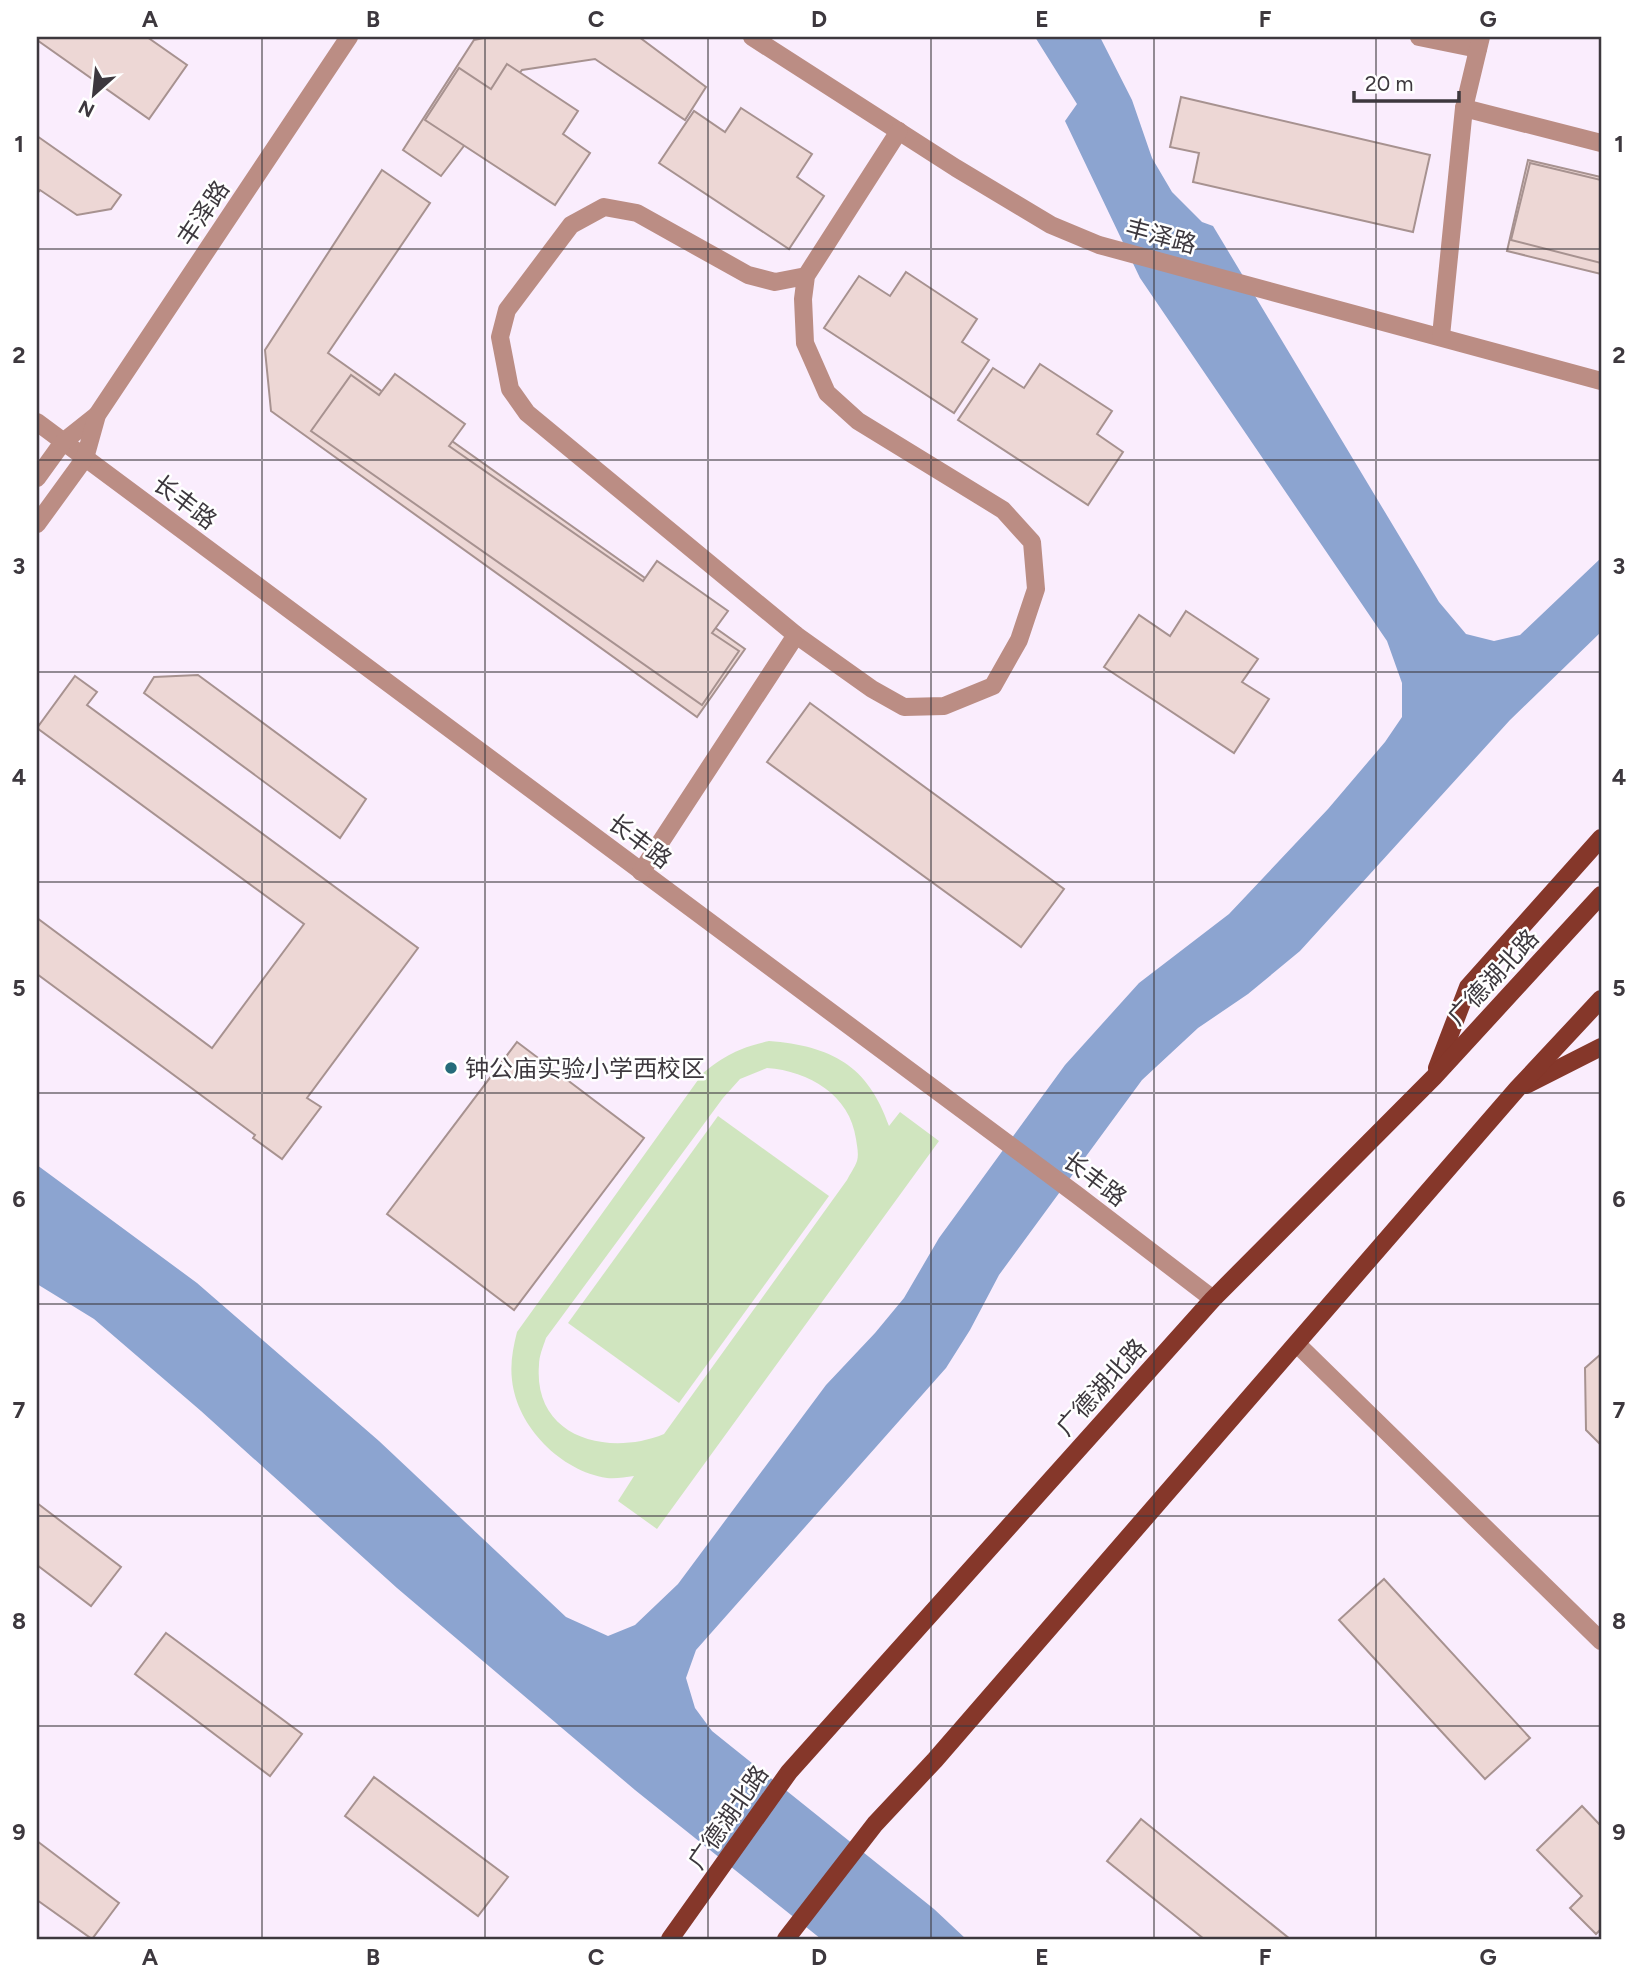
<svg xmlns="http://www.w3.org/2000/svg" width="1638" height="1976" font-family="Figtree,'Noto Sans SC',sans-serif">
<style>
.green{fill:#d0e5bf;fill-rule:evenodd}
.water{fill:#8ca4d0}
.building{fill:#edd7d5;stroke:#a79290;stroke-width:2}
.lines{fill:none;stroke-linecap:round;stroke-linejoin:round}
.minor{stroke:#bb8d84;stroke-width:18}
.major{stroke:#85372a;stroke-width:18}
.grid{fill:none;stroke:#3d383e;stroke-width:2;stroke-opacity:0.55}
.poi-dot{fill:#256b7a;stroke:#fff;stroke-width:2.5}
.labels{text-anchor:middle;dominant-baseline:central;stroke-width:5;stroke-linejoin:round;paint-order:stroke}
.street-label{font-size:24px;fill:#3d383e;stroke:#fff}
.poi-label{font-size:24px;fill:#3d383e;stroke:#fff;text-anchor:start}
.neatline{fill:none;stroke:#3d383e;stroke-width:2.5}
.grid-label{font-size:23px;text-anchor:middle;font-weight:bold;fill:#3d383e}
</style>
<rect width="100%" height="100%" fill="#faedfd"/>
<g class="green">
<path d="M 769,1041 C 831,1046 868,1065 889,1126 L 900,1112 L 939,1141 L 657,1529 L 618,1501 L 634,1476 C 625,1477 616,1479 607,1478 C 561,1471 517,1427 512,1380 C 510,1363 513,1348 517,1332 L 703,1073 C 727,1054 739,1048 769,1041 ZM 767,1068 C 809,1071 850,1095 856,1139 C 857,1146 859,1154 857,1161 C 855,1167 850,1174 847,1180 L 664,1434 C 608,1457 533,1438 539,1365 C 539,1356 543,1347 546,1338 L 723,1098 L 740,1079 Z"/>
<path d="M 718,1116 L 829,1196 L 679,1403 L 568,1323 Z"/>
</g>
<path class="water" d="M 1035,37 L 1100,37 L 1132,100 L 1152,158 L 1172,192 L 1202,222 L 1213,226 L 1439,602 L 1466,634 L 1494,641 L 1520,635 L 1601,558 L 1601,632 L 1510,720 L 1300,951 L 1248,994 L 1198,1028 L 1142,1080 L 999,1275 L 970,1330 L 946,1368 L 696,1650 L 686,1678 L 695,1708 L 712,1731 L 934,1909 L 966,1939 L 821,1939 L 635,1790 L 397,1588 L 201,1411 L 94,1319 L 37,1284 L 37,1165 L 197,1283 L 379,1441 L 566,1617 L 608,1636 L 635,1625 L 678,1584 L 826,1385 L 875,1333 L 904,1298 L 939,1238 L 1065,1065 L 1139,983 L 1229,914 L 1328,809 L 1385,742 L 1402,717 L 1402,683 L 1387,641 L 1140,278 L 1065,121 L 1077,104 Z"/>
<g class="building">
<path d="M 37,37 L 147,37 L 187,65 L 149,119 L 37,40 Z"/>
<path d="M 489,37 L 639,37 L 706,87 L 685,120 L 595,59 L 522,70 L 441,176 L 403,150 L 474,40 Z"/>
<path d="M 507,64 L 578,111 L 563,134 L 590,153 L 555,205 L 425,120 L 459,68 L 491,89 Z"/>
<path d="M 1181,97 L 1430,155 L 1413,232 L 1193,182 L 1199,153 L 1170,147 Z"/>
<path d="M 741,108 L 812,154 L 797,177 L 824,196 L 789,249 L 659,163 L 694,111 L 725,132 Z"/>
<path d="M 37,136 L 121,195 L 111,209 L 77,215 L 40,190 L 37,194 Z"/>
<path d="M 1528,160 L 1601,177 L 1601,274 L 1507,251 Z"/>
<path d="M 1530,163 L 1601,180 L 1601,263 L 1511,240 Z"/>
<path d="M 382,170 L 430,203 L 328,353 L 745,649 L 697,717 L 271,411 L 265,350 Z"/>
<path d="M 906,272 L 977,319 L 962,342 L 989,360 L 954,413 L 824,328 L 859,276 L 890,296 Z"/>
<path d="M 1040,364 L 1112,411 L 1097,434 L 1123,452 L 1088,505 L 958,420 L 993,368 L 1024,388 Z"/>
<path d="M 395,374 L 465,424 L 449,446 L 643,581 L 657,561 L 728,611 L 712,633 L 739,651 L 702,705 L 311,431 L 351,375 L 379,395 Z"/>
<path d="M 1186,611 L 1258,659 L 1242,682 L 1269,699 L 1234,753 L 1104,667 L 1139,615 L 1170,636 Z"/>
<path d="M 198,675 L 366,799 L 340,838 L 144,693 L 154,677 Z"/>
<path d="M 75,676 L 97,692 L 87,705 L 418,948 L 307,1098 L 321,1107 L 282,1159 L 253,1138 L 255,1135 L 37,974 L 37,918 L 212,1048 L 304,924 L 37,728 Z"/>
<path d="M 810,703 L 1064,889 L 1021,947 L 767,762 Z"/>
<path d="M 517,1042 L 644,1138 L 514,1310 L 387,1214 Z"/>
<path d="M 1601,1354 L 1601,1445 L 1586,1430 L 1585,1368 Z"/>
<path d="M 37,1503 L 121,1567 L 91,1606 L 37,1565 Z"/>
<path d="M 1384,1579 L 1530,1738 L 1485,1779 L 1339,1620 Z"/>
<path d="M 166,1633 L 302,1734 L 270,1776 L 135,1674 Z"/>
<path d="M 374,1777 L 508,1877 L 478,1916 L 345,1816 Z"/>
<path d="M 1582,1806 L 1601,1826 L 1601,1929 L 1596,1934 L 1570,1908 L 1582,1896 L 1537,1850 Z"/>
<path d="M 1141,1819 L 1290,1939 L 1204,1939 L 1107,1861 Z"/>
<path d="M 37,1841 L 119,1903 L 92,1939 L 37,1900 Z"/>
</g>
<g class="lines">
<g class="minor">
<path d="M 752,37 L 956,168 L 1051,225 L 1099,245 L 1601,381"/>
<path d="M 1419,37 L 1478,49"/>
<path d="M 1464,108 L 1601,143"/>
<path d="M 806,276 L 803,299 L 805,343 L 827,393 L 858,421 L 1003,510 L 1032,542 L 1036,589 L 1019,640 L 993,686 L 944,706 L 904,707 L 872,689 L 796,635 L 527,413 L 510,389 L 500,337 L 507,310 L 571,225 L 604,207 L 637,213 L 748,275 L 775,282 L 806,276 L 899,131"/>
<path d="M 1441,336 L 1464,108 L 1481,37"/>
<path d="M 37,422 L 1077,1195 L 1213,1299"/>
<path d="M 37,478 L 63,442 L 97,415"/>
<path d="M 37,524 L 85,458 L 97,415 L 349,37"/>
<path d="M 641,872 L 796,635"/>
<path d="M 1297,1344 L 1601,1641"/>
</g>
<g class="major">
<path d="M 1437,1068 L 1468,987 L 1601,838"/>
<path d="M 1526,1085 L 1601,1047"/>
<path d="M 670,1939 L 789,1772 L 1213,1299 L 1434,1077 L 1601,895"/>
<path d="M 786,1939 L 875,1824 L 935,1760 L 1517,1089 L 1601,999"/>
</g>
</g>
<path class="grid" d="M 262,37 L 262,1939M 485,37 L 485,1939M 708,37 L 708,1939M 931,37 L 931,1939M 1154,37 L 1154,1939M 1376,37 L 1376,1939M 37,249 L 1601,249M 37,460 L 1601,460M 37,672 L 1601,672M 37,882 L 1601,882M 37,1093 L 1601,1093M 37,1304 L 1601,1304M 37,1516 L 1601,1516M 37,1726 L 1601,1726"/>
<circle class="poi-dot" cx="451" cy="1068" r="7"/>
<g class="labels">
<g class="street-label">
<text transform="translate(203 213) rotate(-56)">丰泽路</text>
<text transform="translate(1161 236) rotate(15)">丰泽路</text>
<text transform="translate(185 502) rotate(37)">长丰路</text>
<text transform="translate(640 841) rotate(37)">长丰路</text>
<text transform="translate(1493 977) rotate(-47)">广德湖北路</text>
<text transform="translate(1095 1179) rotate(37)">长丰路</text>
<text transform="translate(1101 1387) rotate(-48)">广德湖北路</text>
<text transform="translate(728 1817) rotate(-55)">广德湖北路</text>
</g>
<g class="poi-label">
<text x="465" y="1068">钟公庙实验小学西校区</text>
</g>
</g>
<rect width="1638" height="1976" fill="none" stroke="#ffffff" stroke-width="77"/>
<g transform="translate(94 94) rotate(207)" stroke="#ffffff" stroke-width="5" paint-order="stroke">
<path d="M0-5L12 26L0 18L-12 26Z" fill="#3d383e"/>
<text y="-10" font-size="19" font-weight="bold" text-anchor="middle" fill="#3d383e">N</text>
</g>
<path d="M1354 91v10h105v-10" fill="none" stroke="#3d383e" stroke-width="3.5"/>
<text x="1365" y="91" font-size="21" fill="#3d383e" stroke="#ffffff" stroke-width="5" paint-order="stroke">20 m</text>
<rect x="38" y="38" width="1562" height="1900" class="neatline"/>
<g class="grid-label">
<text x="150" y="27">A</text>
<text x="373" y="27">B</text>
<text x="596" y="27">C</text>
<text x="819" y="27">D</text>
<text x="1042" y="27">E</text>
<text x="1265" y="27">F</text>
<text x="1488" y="27">G</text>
<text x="19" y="152">1</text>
<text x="1619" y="152">1</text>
<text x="19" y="363">2</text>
<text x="1619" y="363">2</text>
<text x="19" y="574">3</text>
<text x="1619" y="574">3</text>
<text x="19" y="785">4</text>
<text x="1619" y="785">4</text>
<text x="19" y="996">5</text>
<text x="1619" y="996">5</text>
<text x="19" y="1207">6</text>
<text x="1619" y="1207">6</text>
<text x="19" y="1418">7</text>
<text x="1619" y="1418">7</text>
<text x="19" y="1629">8</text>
<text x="1619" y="1629">8</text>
<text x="19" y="1840">9</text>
<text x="1619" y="1840">9</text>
<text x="150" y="1965">A</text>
<text x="373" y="1965">B</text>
<text x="596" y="1965">C</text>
<text x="819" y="1965">D</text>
<text x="1042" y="1965">E</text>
<text x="1265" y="1965">F</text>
<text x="1488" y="1965">G</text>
</g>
</svg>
